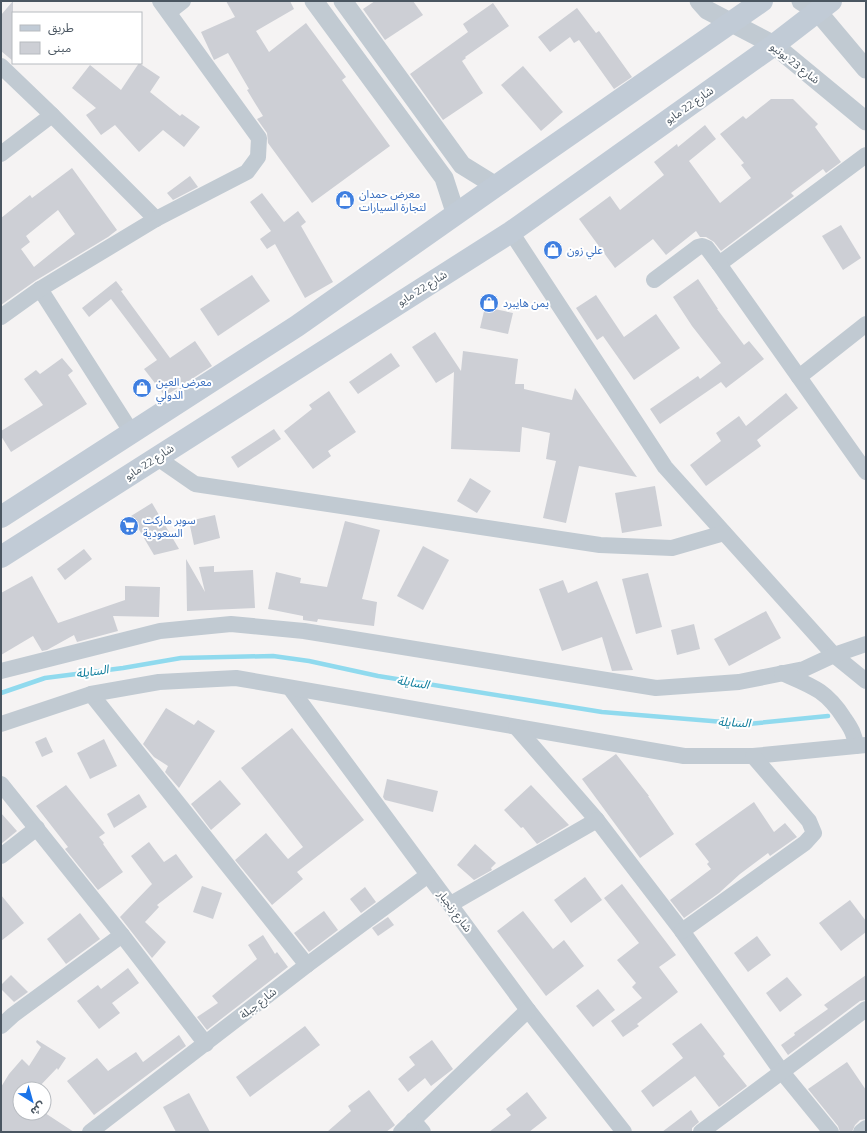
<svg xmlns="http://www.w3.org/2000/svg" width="867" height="1133" font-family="'Titillium Web','Noto Sans Arabic',sans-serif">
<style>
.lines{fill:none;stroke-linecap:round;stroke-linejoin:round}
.stream{stroke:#90daee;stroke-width:4.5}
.building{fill:#cdcfd5;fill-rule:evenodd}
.minor{stroke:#c1cad2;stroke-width:16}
.tertiary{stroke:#c1cad2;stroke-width:19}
.secondary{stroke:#c1cbd6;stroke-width:22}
.labels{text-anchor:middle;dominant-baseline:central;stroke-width:4;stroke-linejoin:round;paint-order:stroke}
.street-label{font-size:11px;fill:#4a5661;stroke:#fff}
.shop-label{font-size:11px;fill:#366cbe;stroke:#fff;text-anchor:start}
.water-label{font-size:12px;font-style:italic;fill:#0c7c9b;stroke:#fff}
</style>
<rect width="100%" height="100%" fill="#f5f3f3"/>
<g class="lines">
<path class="stream" d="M 1,693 L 45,678 L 123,668 L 181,658 L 273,656 L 309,661 L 378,676 L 602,712 L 748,724 L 828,716"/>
</g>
<g class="building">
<path d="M 13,1 L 13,61 L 1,51 L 1,15 Z"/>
<path d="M 226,1 L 290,1 L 294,9 L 256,31 L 269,52 L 306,23 L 346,77 L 342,80 L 390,146 L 312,203 L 268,143 L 267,133 L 257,119 L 263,116 L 247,90 L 249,89 L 228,53 L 214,60 L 201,32 L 235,17 Z"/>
<path d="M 375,1 L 413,1 L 423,15 L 385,40 L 363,9 Z"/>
<path d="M 493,3 L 509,26 L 465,57 L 466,58 L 462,61 L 483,93 L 443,120 L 410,74 L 468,32 L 463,24 Z"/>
<path d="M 577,8 L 596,33 L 599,31 L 632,77 L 614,89 L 579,40 L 574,43 L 570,37 L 550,52 L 538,37 Z"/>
<path d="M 139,63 L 160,77 L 150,92 L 180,116 L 182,114 L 200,127 L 184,147 L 163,130 L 139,152 L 115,125 L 101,135 L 86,115 L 96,108 L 72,88 L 90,65 L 121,90 Z"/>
<path d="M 523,66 L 563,112 L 541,131 L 501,85 Z"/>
<path d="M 771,99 L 793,99 L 818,124 L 815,127 L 841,162 L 826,173 L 823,169 L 791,193 L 794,196 L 721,251 L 714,242 L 706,237 L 700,237 L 696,231 L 666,255 L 653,239 L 615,268 L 579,219 L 610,196 L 620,210 L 664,175 L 654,162 L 677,144 L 678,147 L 705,125 L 716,139 L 689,161 L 720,203 L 751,178 L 741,165 L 744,163 L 720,134 L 743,116 L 746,119 Z"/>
<path d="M 72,168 L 117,230 L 108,237 L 35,281 L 1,305 L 1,218 L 30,195 L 32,198 ZM 58,210 L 75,234 L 34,267 L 21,249 L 30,242 L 26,236 Z"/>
<path d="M 190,176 L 198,187 L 173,200 L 167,193 Z"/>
<path d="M 262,193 L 284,222 L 298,211 L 306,222 L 301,226 L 333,282 L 305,298 L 275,244 L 267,249 L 260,239 L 271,231 L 250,202 Z"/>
<path d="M 841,225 L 861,258 L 843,270 L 822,236 Z"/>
<path d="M 252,275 L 270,301 L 218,336 L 200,309 Z"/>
<path d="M 698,279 L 718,309 L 717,309 L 744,345 L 749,341 L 764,359 L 726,388 L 721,382 L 660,424 L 650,409 L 698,376 L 700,379 L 721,363 L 692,326 L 673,297 Z"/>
<path d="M 116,281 L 123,290 L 121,291 L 170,358 L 195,341 L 212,366 L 165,396 L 144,369 L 157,360 L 111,299 L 89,317 L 82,308 Z"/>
<path d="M 596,295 L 624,337 L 656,314 L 680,348 L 634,380 L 603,336 L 597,340 L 576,308 Z"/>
<path d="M 485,307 L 513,313 L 508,334 L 480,328 Z"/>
<path d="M 435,332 L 461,371 L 463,351 L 518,359 L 515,384 L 524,384 L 524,389 L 572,400 L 575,388 L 637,477 L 579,466 L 566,523 L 543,518 L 556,461 L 546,459 L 550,433 L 522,427 L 520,452 L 451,449 L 454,372 L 436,383 L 412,347 Z"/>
<path d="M 391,353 L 400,366 L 358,394 L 349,382 Z"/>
<path d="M 62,358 L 73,371 L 68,375 L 87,404 L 11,452 L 1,436 L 1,431 L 43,405 L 24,379 L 36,370 L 40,374 Z"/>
<path d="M 329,391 L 356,432 L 328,451 L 331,456 L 313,469 L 284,431 L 312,409 L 309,405 Z"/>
<path d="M 786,393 L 798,408 L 757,440 L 761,446 L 706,486 L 690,465 L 721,441 L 716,433 L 739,416 L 746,426 Z"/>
<path d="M 274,429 L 281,439 L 238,468 L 231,457 Z"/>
<path d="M 470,478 L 491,491 L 477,513 L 457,501 Z"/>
<path d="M 655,486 L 662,526 L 622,533 L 615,493 Z"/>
<path d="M 152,503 L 179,549 L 154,555 L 131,516 Z"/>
<path d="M 215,515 L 220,538 L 194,545 L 189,521 Z"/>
<path d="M 345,521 L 380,530 L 362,599 L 377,602 L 374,626 L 318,619 L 317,622 L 303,620 L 303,616 L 268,609 L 276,572 L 301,578 L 300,583 L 327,587 Z"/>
<path d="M 423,546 L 449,560 L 423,610 L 397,596 Z"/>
<path d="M 84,549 L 92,559 L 65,580 L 57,569 Z"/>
<path d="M 186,559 L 205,592 L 199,567 L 214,566 L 214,572 L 253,570 L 255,608 L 187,611 Z"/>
<path d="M 648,573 L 662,627 L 636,634 L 622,579 Z"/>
<path d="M 32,576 L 58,623 L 125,600 L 125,586 L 160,587 L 159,617 L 113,616 L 118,631 L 77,642 L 74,635 L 47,650 L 42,651 L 33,636 L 1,655 L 1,593 Z"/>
<path d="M 563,580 L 568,593 L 597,581 L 633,670 L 612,671 L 602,637 L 562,651 L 539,589 Z"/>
<path d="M 766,611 L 781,638 L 729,666 L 714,639 Z"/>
<path d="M 694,624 L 700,649 L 677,655 L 671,630 Z"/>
<path d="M 166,708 L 194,725 L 198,720 L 215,731 L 179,788 L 165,772 L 168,766 L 154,757 L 143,744 Z"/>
<path d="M 292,728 L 364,820 L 297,872 L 303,879 L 272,905 L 235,860 L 266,833 L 288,859 L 303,847 L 241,768 Z"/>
<path d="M 46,737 L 53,752 L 42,757 L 35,742 Z"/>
<path d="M 104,739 L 117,766 L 90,779 L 77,753 Z"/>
<path d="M 616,754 L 649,796 L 648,796 L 674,834 L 640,858 L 582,779 Z"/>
<path d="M 387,779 L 438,791 L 433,812 L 385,800 L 383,797 Z"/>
<path d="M 220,780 L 241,804 L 211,830 L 191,804 Z"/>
<path d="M 66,785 L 105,833 L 99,837 L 104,843 L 103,844 L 123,872 L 98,890 L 65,849 L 68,847 L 36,806 Z"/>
<path d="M 531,785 L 569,825 L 537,844 L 523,827 L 521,828 L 504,810 Z"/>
<path d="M 139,794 L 147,807 L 114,828 L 107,814 Z"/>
<path d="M 754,802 L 774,832 L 785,823 L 797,837 L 770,856 L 768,853 L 740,874 L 719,893 L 684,918 L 670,900 L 711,869 L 707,864 L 709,862 L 695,844 Z"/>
<path d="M 1,813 L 17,831 L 1,844 Z"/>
<path d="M 149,842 L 164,862 L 176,854 L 193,877 L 157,905 L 159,907 L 145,922 L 166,942 L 152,958 L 120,917 L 152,884 L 131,856 Z"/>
<path d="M 475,844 L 496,863 L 491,868 L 492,870 L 474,880 L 457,865 Z"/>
<path d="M 585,877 L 602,900 L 571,923 L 554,900 Z"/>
<path d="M 622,884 L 676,955 L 659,967 L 678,992 L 637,1024 L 639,1026 L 623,1037 L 611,1021 L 642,998 L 632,987 L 636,983 L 617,960 L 639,943 L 604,898 Z"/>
<path d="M 202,886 L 222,893 L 213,919 L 193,912 Z"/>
<path d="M 365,887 L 376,902 L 361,913 L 350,899 Z"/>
<path d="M 1,895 L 24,923 L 1,941 Z"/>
<path d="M 850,900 L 866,921 L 866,932 L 841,951 L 819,923 Z"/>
<path d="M 324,911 L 338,930 L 309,952 L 294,933 Z"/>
<path d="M 523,911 L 553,949 L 564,940 L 584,966 L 546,996 L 497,931 Z"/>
<path d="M 80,913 L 100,939 L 66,964 L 47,939 Z"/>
<path d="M 388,917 L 394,925 L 378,936 L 372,928 Z"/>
<path d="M 263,935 L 275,954 L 277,952 L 288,967 L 207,1030 L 197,1017 L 218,1003 L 212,996 L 257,959 L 248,945 Z"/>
<path d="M 757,936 L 771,955 L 748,972 L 734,953 Z"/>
<path d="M 128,968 L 139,983 L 112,1003 L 120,1013 L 99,1029 L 77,1001 L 98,985 L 101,989 Z"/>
<path d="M 11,975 L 28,992 L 14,1002 L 1,989 L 1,985 Z"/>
<path d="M 866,975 L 866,1000 L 860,1001 L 788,1055 L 781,1045 L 795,1035 L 794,1033 L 828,1009 L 824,1005 Z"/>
<path d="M 787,977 L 802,995 L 780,1012 L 766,993 Z"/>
<path d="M 598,989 L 615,1010 L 593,1027 L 576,1006 Z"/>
<path d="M 701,1023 L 725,1054 L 723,1056 L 747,1086 L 719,1107 L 695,1076 L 653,1107 L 641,1091 L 683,1058 L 672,1044 Z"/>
<path d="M 305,1026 L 320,1045 L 250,1097 L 236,1077 Z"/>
<path d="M 179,1035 L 186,1046 L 94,1115 L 67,1081 L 97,1058 L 108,1071 L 136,1052 L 143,1062 Z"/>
<path d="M 37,1040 L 66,1058 L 58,1070 L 57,1068 L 37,1089 L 20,1089 L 20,1113 L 45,1113 L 74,1132 L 1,1132 L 1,1087 L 9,1074 L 22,1059 L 29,1066 L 41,1047 L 36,1042 Z"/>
<path d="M 432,1040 L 453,1069 L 431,1086 L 425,1078 L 408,1092 L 398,1079 L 415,1065 L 409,1057 Z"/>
<path d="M 847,1062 L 866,1090 L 866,1119 L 860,1120 L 855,1125 L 852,1132 L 840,1132 L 838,1126 L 808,1089 Z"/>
<path d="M 369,1090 L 395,1125 L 394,1126 L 386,1132 L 327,1132 L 351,1111 L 348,1106 Z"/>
<path d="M 527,1092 L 547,1118 L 529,1132 L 489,1132 L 511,1115 L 506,1109 Z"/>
<path d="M 189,1093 L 210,1132 L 176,1132 L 163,1107 Z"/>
<path d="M 691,1110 L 699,1122 L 692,1128 L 692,1132 L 662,1132 Z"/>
</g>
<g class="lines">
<g class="minor">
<path d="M 169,12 L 183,1"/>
<path d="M 1,66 L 52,115 L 156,219"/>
<path d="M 1,154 L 52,115"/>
<path d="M 511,232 L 665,467 L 834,655 L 866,681"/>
<path d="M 719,264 L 866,155"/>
<path d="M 654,280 L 698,247 L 702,246 L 707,248 L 719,264 L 866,472"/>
<path d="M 40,289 L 132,433"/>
<path d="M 1,317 L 40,289 L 156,219 L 247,172 L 258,157 L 259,138 L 160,1"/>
<path d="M 799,377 L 866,324"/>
<path d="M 156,457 L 195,484 L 600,545 L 672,548 L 724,533"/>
<path d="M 1,671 L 160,631 L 231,624 L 304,631 L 656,688 L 739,682 L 804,669 L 834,655 L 866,644"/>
<path d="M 782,673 C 812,686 826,690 844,718 C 851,728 855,735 856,746"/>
<path d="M 290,688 L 528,1010 L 624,1132"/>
<path d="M 91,694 L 307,965"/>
<path d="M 1,724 L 91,694 L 159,682 L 236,678 L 684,756 L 753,756 L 866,745"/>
<path d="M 516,727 L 597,820 L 682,931 L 782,1072 L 831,1132"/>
<path d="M 1,784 L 122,935 L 206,1044"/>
<path d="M 1,856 L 37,828"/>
<path d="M 451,904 L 597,820"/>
<path d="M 682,931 L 805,843 L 814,833 L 809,821 L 753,756"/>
<path d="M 1,1026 L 13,1015 L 122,935"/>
<path d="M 413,1120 L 423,1132"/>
<path d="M 90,1132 L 307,965 L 428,875"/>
<path d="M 401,1132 L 528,1010"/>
<path d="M 701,1132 L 866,1009"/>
<path d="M 861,1132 L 866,1128"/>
</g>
<g class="tertiary">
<path d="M 314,1 L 444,178 L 456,215"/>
<path d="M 343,1 L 462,165 L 496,186"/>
<path d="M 699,1 L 707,10 L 774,45 L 866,121"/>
<path d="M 801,1 L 817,11 L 866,69"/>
</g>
<g class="secondary">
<path d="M 1,517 L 297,326 L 496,186 L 762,1"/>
<path d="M 1,557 L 511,232 L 774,45 L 831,1"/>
</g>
</g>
<defs>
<g id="shop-disc" transform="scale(1)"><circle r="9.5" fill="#3f7fe0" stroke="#fff"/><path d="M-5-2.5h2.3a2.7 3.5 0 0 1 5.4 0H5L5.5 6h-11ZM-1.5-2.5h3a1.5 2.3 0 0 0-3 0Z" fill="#fff"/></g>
<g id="supermarket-disc" transform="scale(1)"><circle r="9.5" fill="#3f7fe0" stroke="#fff"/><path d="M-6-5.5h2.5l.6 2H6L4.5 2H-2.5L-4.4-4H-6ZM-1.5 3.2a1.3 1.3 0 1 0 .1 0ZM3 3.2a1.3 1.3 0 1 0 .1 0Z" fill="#fff"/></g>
</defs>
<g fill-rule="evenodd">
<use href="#shop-disc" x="345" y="200"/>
<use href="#shop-disc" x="553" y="250"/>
<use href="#shop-disc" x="489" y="303"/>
<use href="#shop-disc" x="142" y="388"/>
<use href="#supermarket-disc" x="129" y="526"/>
</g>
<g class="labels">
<g class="street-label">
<text transform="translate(795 63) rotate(38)">شارع 23 يونيو</text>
<text transform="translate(689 105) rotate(-35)">شارع 22 مايو</text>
<text transform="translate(422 288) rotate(-32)">شارع 22 مايو</text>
<text transform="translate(149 462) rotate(-33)">شارع 22 مايو</text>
<text transform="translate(455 911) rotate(53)">شارع زنجبار</text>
<text transform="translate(258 1003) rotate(-38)">شارع جبلة</text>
</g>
<g class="shop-label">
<text x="359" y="194">معرض حمدان<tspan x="359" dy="13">لتجارة السيارات</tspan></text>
<text x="567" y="250">علي زون</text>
<text x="503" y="303">يمن هايبرد</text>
<text x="156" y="382">معرض العين<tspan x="156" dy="13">الدولي</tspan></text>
<text x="143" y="520">سوبر ماركت<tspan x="143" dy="13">السعودية</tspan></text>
</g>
<g class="water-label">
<text transform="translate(92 671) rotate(-8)">السايلة</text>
<text transform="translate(413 682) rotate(9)">السايلة</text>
<text transform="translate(734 722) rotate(3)">السايلة</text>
</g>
</g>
<rect width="867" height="1133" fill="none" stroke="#4a5661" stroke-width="4"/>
<rect x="12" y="12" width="130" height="52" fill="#ffffff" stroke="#b7bbc0"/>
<rect x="20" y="25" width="20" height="6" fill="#c1cbd6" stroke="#b7bbc0"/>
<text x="48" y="32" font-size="12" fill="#4a5661">طريق</text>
<rect x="20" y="42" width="20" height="12" fill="#cdcfd5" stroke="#b7bbc0"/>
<text x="48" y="52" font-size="12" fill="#4a5661">مبنى</text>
<g transform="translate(32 1101) rotate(143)"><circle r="19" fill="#ffffff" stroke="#b7bbc0"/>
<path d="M0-3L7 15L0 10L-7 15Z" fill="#1a73e8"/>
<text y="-6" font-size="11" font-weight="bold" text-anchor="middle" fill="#4a5661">ش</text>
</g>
</svg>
